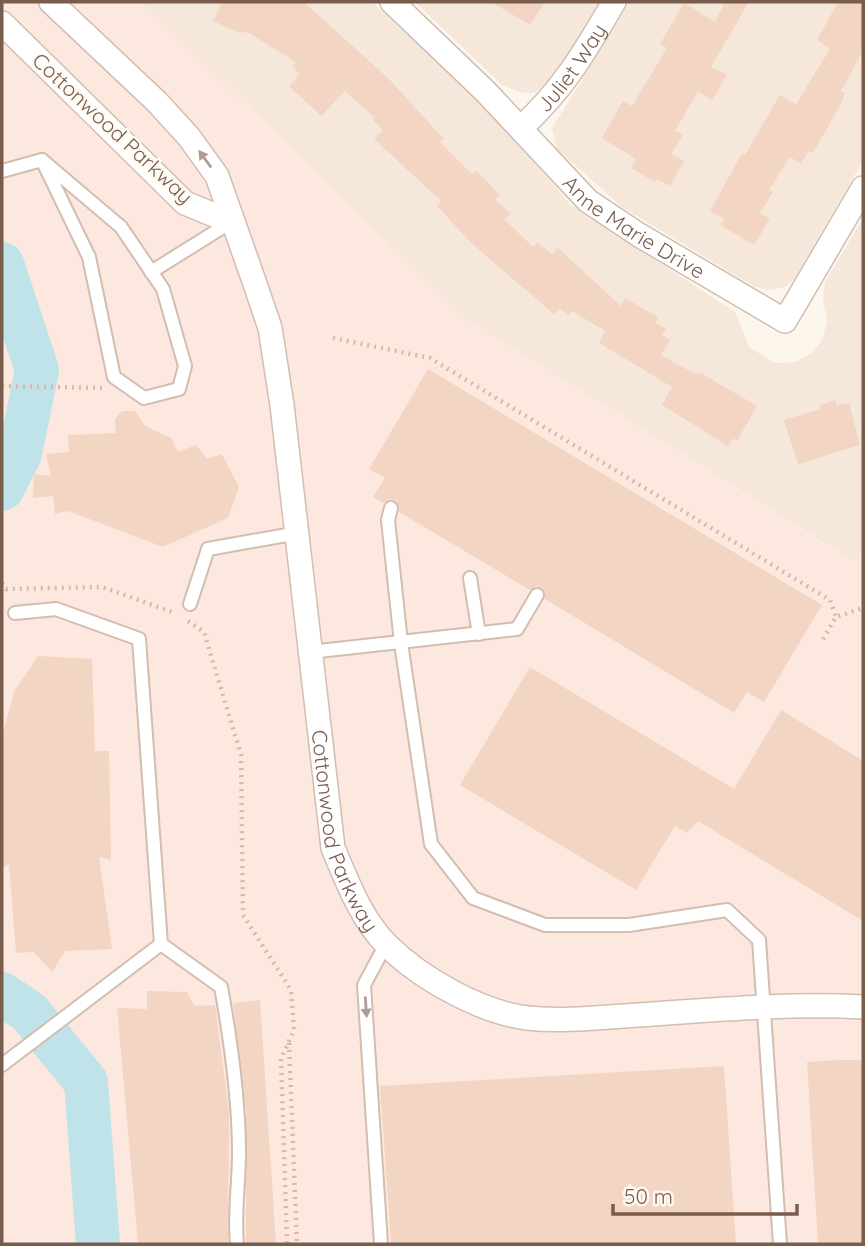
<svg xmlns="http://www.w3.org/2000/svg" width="865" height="1246" font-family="Quicksand,sans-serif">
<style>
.residential{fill:#f5e8da}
.commercial{fill:#fde8e0}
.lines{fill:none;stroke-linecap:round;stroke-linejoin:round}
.river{stroke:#bfe3e8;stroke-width:44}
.building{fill:#f3d5c3}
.lane-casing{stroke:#d1beb0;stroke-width:16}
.street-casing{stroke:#d1beb0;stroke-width:26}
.path{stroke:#d9b8a5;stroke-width:4.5;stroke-dasharray:2 5;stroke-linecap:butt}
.lane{stroke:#fff;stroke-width:12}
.street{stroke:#fff;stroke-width:23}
.oneway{fill:#af9d94}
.labels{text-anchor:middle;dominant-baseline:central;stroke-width:5;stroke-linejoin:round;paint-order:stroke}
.street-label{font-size:21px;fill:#7a5c4d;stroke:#fffaf3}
</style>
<rect width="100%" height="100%" fill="#fdf6ec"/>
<g class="residential">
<path d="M 140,2 L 372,2 L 497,119 L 571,205 L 735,312 L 749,347 L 775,363 L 796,362 L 811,353 L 822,341 L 827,321 L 823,300 L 825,282 L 863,218 L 863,549 L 856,563 L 467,320 Z"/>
<path d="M 415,2 L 599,2 L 559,70 L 536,92 L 523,93 L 502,85 Z"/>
<path d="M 630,2 L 863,2 L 863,161 L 794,279 L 785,287 L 769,290 L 755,287 L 622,207 L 557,149 L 552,128 Z"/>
</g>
<path class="commercial" d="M 2,2 L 140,2 L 467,320 L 855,563 L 863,549 L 863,1244 L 2,1244 Z"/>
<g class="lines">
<g class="river">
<path d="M 2,264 L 37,370 L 20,454 L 2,489"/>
<path d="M 2,994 L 29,1012 L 86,1082 L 98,1244"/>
</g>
</g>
<g class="building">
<path d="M 222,2 L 304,2 L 388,78 L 444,139 L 440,142 L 472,174 L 477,171 L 500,195 L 495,199 L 511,214 L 504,219 L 533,247 L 537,242 L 552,254 L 558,248 L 621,306 L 625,298 L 658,317 L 655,323 L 666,329 L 662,335 L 670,340 L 661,355 L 695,374 L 701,373 L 757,406 L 737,441 L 733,438 L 728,446 L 662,405 L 672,387 L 599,343 L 605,331 L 572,311 L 568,315 L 560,308 L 554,314 L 471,243 L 437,206 L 441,201 L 374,139 L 383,130 L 373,120 L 375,118 L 345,91 L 321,116 L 289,86 L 300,74 L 292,66 L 296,62 L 247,32 L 239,33 L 213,21 Z"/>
<path d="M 491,2 L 545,2 L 530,25 Z"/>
<path d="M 725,2 L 749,2 L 711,67 L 727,75 L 712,100 L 698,91 L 675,131 L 683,135 L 671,154 L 684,161 L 670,186 L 657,179 L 655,182 L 631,168 L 636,159 L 602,138 L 623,101 L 632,106 L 667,48 L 660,44 L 684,3 L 715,22 Z"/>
<path d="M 838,2 L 863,2 L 863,51 L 841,91 L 845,93 L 842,102 L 813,153 L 809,151 L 801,164 L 790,157 L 769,190 L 773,192 L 760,213 L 770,219 L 754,245 L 720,225 L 724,219 L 710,211 L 742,153 L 745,155 L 780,95 L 796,104 L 830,49 L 817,40 Z"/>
<path d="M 428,369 L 822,605 L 764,702 L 747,692 L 734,713 L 545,599 L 542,588 L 536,586 L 530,590 L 399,512 L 397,501 L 389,499 L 384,503 L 373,497 L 385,478 L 369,469 Z"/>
<path d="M 835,400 L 837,405 L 849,403 L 860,445 L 798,464 L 784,420 L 820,409 L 820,405 Z"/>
<path d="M 122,411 L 135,411 L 145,426 L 171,438 L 178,452 L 196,445 L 207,459 L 222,454 L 239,487 L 228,518 L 163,547 L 68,511 L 55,514 L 53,496 L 33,498 L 34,474 L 51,476 L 46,454 L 69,452 L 68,435 L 116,433 L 115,419 Z"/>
<path d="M 38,656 L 92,659 L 95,751 L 109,751 L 111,860 L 99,857 L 112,949 L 65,951 L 52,972 L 34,952 L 16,953 L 9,864 L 3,867 L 2,846 L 2,736 L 14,692 Z"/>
<path d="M 530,667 L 734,789 L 781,710 L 863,761 L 863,921 L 698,821 L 687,833 L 675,826 L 636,890 L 460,785 Z"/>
<path d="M 147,991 L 187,992 L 194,1006 L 215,1005 L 229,1112 L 228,1244 L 138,1244 L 117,1008 L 147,1009 Z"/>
<path d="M 260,1000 L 276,1244 L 246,1244 L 246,1111 L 233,1003 Z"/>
<path d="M 838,1060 L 863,1060 L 863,1244 L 818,1244 L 807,1062 Z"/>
<path d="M 724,1066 L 736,1244 L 391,1244 L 380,1086 Z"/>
</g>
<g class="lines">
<g class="lane-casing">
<g id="lane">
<path d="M 42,160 L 121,227 L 163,289 L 185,366 L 179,389 L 144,398 L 114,377 L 89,257 Z"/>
<path d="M 2,171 L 42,160"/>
<path d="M 151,272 L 231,222"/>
<path d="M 391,508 L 388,520 L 401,643 L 431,844 L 473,898 L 545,925 L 629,925 L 727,910 L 759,940 L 780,1244"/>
<path d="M 470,578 L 479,634"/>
<path d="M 190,604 L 208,549 L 298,533"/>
<path d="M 15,613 L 56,609 L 139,639 L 161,944 L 221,987 C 231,1042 239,1097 239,1153 C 239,1184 234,1213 237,1244"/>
<path d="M 310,652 L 517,629 L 537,595"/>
<path d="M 2,1065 L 161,944"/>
<path d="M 381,1244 L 364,985 L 386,944"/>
</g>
</g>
<g class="street-casing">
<g id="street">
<path id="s1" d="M 51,2 L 157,102 L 189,137 L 217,176 L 254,281 L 270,328 L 282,405 L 333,848 C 347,881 361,919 387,945 C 420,978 480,1012 527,1018 C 564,1022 603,1017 639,1015 C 714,1010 789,1003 863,1007"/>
<path id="s2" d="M 392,2 L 486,92 L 588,201 L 639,235 L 785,321 L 863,188"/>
<path d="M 2,23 L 185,203 L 231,222"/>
<path id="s3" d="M 521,128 C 565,87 584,53 614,2"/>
</g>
</g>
<g class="path">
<path d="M 333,338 L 430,358 L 830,600 L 836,617"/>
<path d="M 2,386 L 102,388"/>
<path d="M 2,583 L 6,589 L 102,587 L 175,613"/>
<path d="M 188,621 L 204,632 L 241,755 L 243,915 L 291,990 L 294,1030 L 281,1059 L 287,1244"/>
<path d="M 823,639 L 836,617 L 863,608"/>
<path d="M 289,1043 L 297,1244"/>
</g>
<use href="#lane" class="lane"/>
<use href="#street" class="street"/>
</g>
<defs><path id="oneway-solid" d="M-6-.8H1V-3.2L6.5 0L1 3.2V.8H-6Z" transform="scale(1.75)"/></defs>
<g class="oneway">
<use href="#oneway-solid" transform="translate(205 159) rotate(-126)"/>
<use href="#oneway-solid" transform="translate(366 1007) rotate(86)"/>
</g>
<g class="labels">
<g class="street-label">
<text stroke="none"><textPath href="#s3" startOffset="79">Juliet Way</textPath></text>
<text transform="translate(113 128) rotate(43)">Cottonwood Parkway</text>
<text stroke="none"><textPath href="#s2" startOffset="332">Anne Marie Drive</textPath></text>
<text stroke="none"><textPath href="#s1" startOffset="912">Cottonwood Parkway</textPath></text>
</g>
</g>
<rect width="865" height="1246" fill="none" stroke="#7a5c4d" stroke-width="7"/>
<path d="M613 1204v10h184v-10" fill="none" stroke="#7a5c4d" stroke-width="3.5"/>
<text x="624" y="1204" font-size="21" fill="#7a5c4d" stroke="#fffaf3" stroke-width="5" paint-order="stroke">50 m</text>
</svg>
